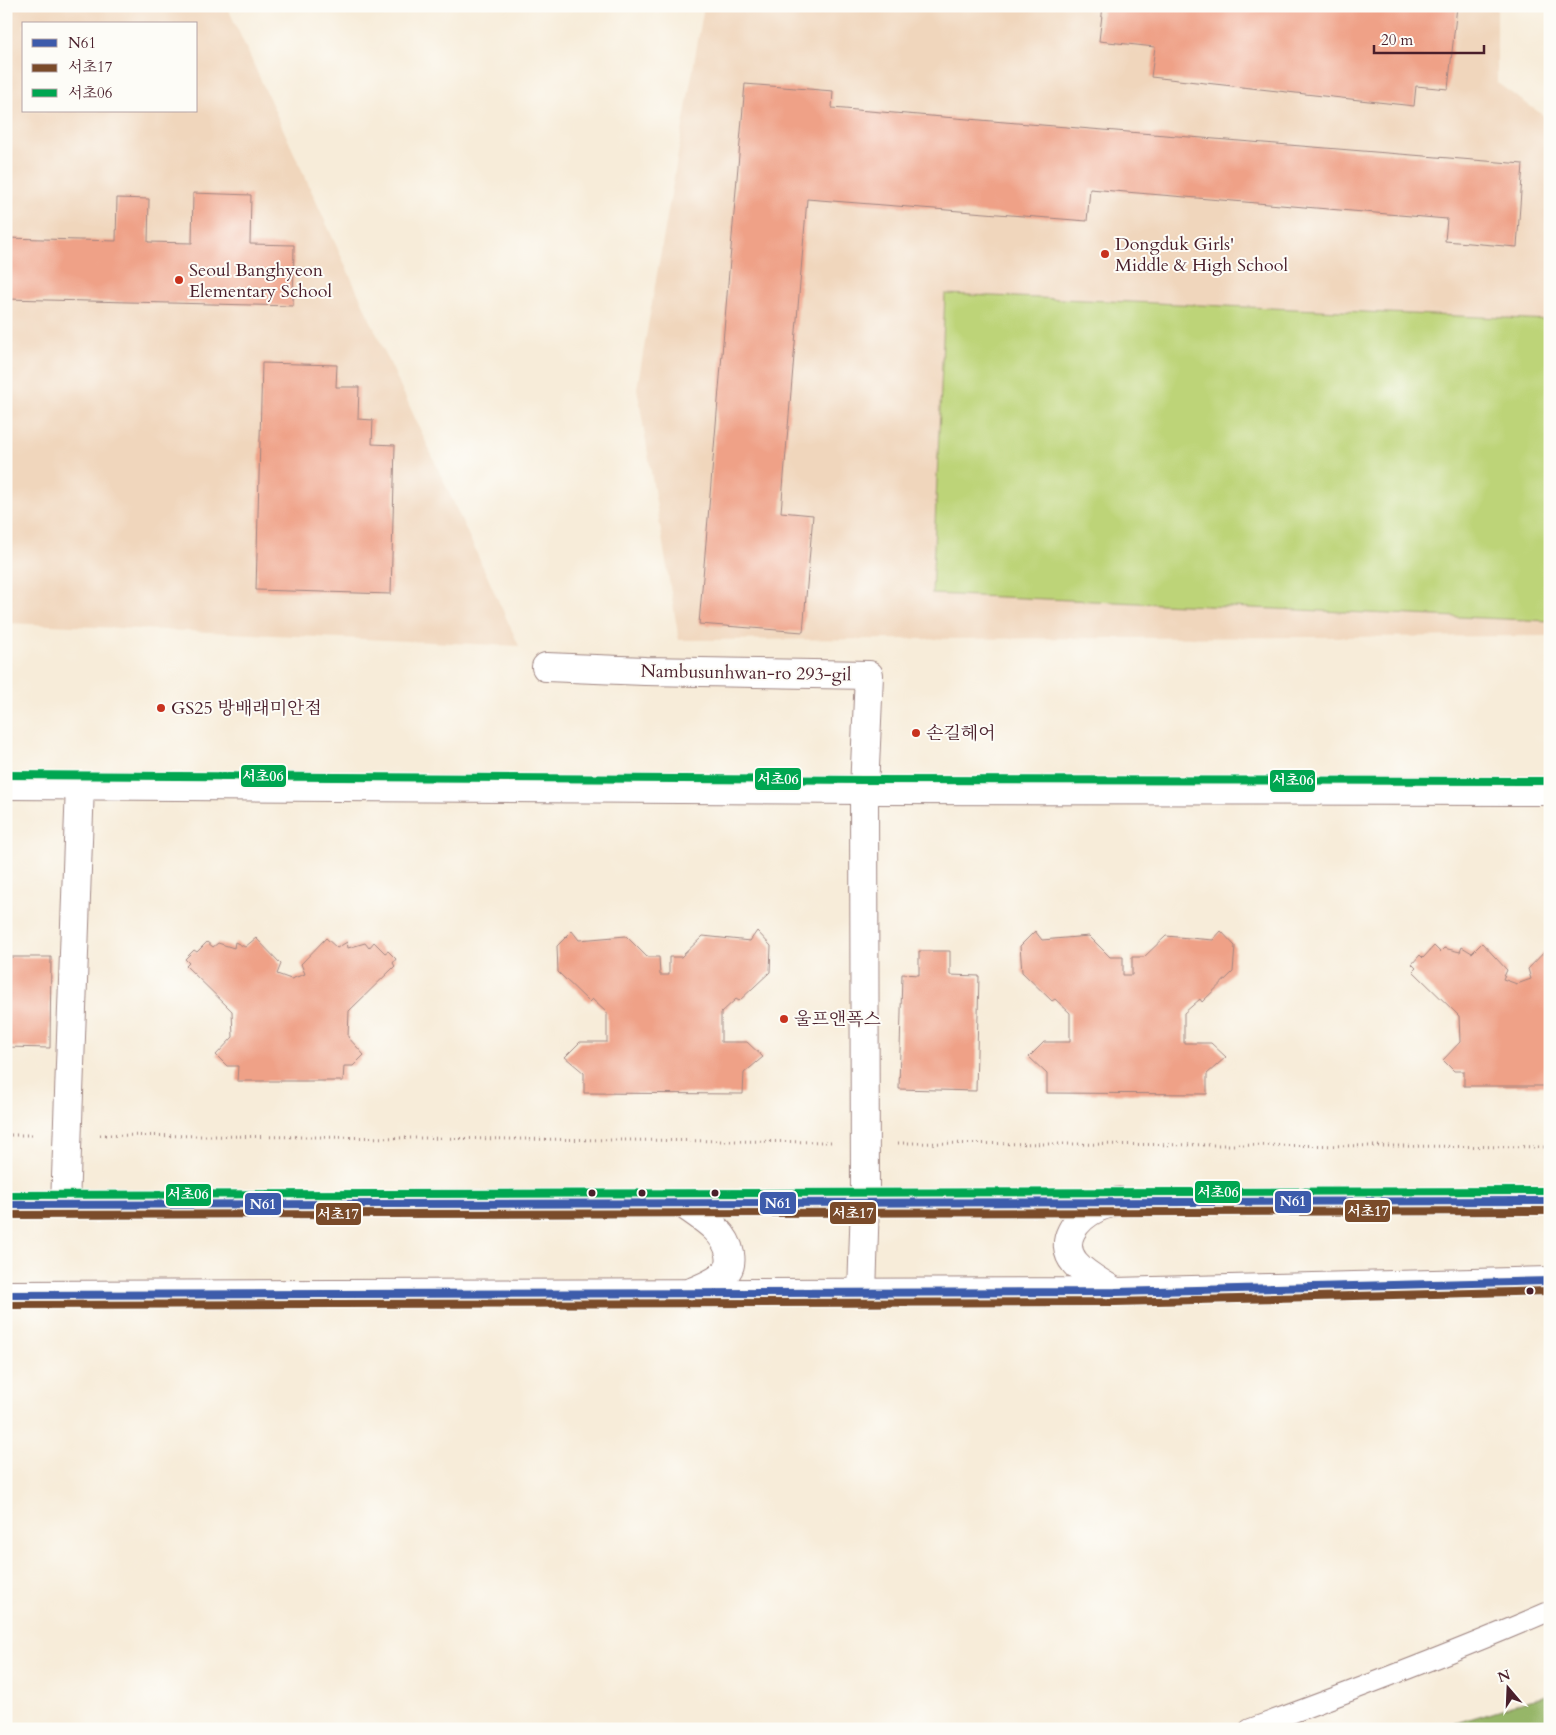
<svg xmlns="http://www.w3.org/2000/svg" width="1556" height="1735" font-family="Cardo,'Noto Serif KR',serif">
<style>
.built{fill:#f0d6bc;fill-rule:evenodd}
.green{fill:#bdd478;stroke:#847a52}
.forest{fill:#96b668;stroke:#706a4a}
.building{fill:#efa187}
.lines{fill:none;stroke-linecap:round;stroke-linejoin:round}
.service-casing{stroke:#a08682;stroke-width:21}
.minor-casing{stroke:#a08682;stroke-width:30}
.secondary-casing{stroke:#a08682;stroke-width:30}
.primary-casing{stroke:#a08682;stroke-width:30}
.path{stroke:#a08682;stroke-width:3;stroke-dasharray:1 4;stroke-linecap:butt}
.service{stroke:#fff;stroke-width:19}
.minor{stroke:#fff;stroke-width:28}
.secondary{stroke:#fff;stroke-width:28}
.primary{stroke:#fff;stroke-width:28}
.bus-1-casing{stroke:#fdfcf7;stroke-width:11}
.bus-2-casing{stroke:#fdfcf7;stroke-width:11}
.bus-3-casing{stroke:#fdfcf7;stroke-width:11}
.bus-1{stroke:#3d5bab;stroke-width:8}
.bus-2{stroke:#7a4b2a;stroke-width:8}
.bus-3{stroke:#00a651;stroke-width:8}
.poi-dot{fill:#c8321e;stroke:#fdfcf7;stroke-width:2}
.bus-dot{fill:#4a1f2b;stroke:#fdfcf7;stroke-width:2}
.labels{text-anchor:middle;dominant-baseline:central;stroke-width:4;stroke-linejoin:round;paint-order:stroke}
.poi-label{font-size:18px;fill:#4a1f2b;stroke:#fdfcf7;text-anchor:start}
.street-label{font-size:18px;fill:#4a1f2b;stroke:#fdfcf7}
.line-badge{stroke:#fdfcf7;stroke-width:2}
.badge-label{font-size:14px;text-anchor:middle;font-weight:bold;fill:#fff}
</style>
<rect width="100%" height="100%" fill="#fdfcf7"/>
<filter id="ink" filterUnits="userSpaceOnUse"><feTurbulence type="fractalNoise" baseFrequency=".02" numOctaves="2"/><feDisplacementMap in="SourceGraphic" scale="10" xChannelSelector="R" yChannelSelector="G"/><feConvolveMatrix kernelMatrix="1 2 1 2 8 2 1 2 1" color-interpolation-filters="sRGB"/></filter>
<filter id="wash" filterUnits="userSpaceOnUse"><feTurbulence type="fractalNoise" baseFrequency=".0096" numOctaves="4" result="noise"/><feDisplacementMap in="SourceGraphic" scale="20" xChannelSelector="R" yChannelSelector="G"/><feGaussianBlur stdDeviation="1.12" result="paint"/><feColorMatrix in="noise" values="0 0 0 0 0 0 0 0 0 0 0 0 0 0 0 0 0 1.4 0 .05"/><feComposite in="paint" operator="in"/></filter>
<g filter="url(#wash)">
<rect width="100%" height="100%" fill="#f7ecd9"/>
<g class="built">
<path d="M 6,6 L 227,6 L 519,646 L 6,623 ZM 24,24 L 196,24 L 196,111 L 24,111 Z"/>
<path d="M 704,6 L 1497,6 L 1497,83 L 1550,120 L 1550,636 L 679,640 L 637,388 Z"/>
</g>
<path class="green" d="M 945,294 L 1550,320 L 1550,621 L 932,594 Z"/>
<path class="forest" d="M 1550,1694 L 1550,1729 L 1437,1729 Z"/>
<g id="blocks">
<g class="building">
<path d="M 1103,6 L 1457,6 L 1448,89 L 1416,86 L 1414,106 L 1151,77 L 1155,47 L 1099,41 Z"/>
<path d="M 745,84 L 833,91 L 832,108 L 1523,164 L 1517,247 L 1445,241 L 1447,219 L 1090,189 L 1087,221 L 807,199 L 781,512 L 813,515 L 803,632 L 699,624 Z"/>
<path d="M 193,193 L 251,195 L 250,244 L 294,245 L 293,306 L 6,299 L 6,238 L 116,241 L 117,198 L 149,199 L 148,242 L 192,243 Z"/>
<path d="M 262,363 L 337,365 L 336,387 L 359,387 L 358,419 L 373,420 L 372,444 L 395,445 L 391,594 L 256,590 Z"/>
<path d="M 572,931 L 579,940 L 626,936 L 647,957 L 659,957 L 660,975 L 669,975 L 669,957 L 681,957 L 703,936 L 750,941 L 757,931 L 771,946 L 770,972 L 739,1001 L 736,999 L 721,1013 L 721,1042 L 747,1042 L 763,1057 L 744,1073 L 743,1094 L 584,1093 L 584,1073 L 565,1057 L 580,1042 L 607,1042 L 607,1013 L 592,999 L 589,1002 L 558,972 L 557,946 Z"/>
<path d="M 1035,931 L 1042,940 L 1089,936 L 1110,957 L 1123,957 L 1123,975 L 1132,975 L 1132,957 L 1144,957 L 1166,936 L 1213,940 L 1221,931 L 1235,946 L 1233,972 L 1202,1002 L 1200,999 L 1184,1013 L 1184,1043 L 1211,1043 L 1226,1057 L 1207,1074 L 1207,1094 L 1047,1093 L 1047,1074 L 1029,1057 L 1044,1042 L 1070,1042 L 1070,1013 L 1055,999 L 1052,1001 L 1022,972 L 1020,946 Z"/>
<path d="M 256,938 L 281,964 L 277,974 L 291,979 L 305,974 L 301,964 L 326,938 L 337,948 L 347,942 L 348,948 L 365,943 L 369,948 L 374,942 L 385,953 L 388,951 L 396,959 L 393,963 L 395,966 L 349,1011 L 348,1037 L 364,1055 L 353,1066 L 344,1066 L 343,1081 L 237,1081 L 238,1066 L 227,1066 L 216,1055 L 233,1037 L 232,1011 L 186,966 L 189,963 L 185,959 L 194,950 L 197,952 L 207,942 L 213,947 L 218,943 L 234,948 L 235,942 L 245,947 Z"/>
<path d="M 1482,943 L 1507,970 L 1503,979 L 1517,984 L 1531,979 L 1528,969 L 1550,946 L 1550,1086 L 1464,1086 L 1464,1071 L 1454,1071 L 1443,1060 L 1460,1042 L 1459,1016 L 1413,971 L 1416,968 L 1412,964 L 1420,955 L 1423,958 L 1434,946 L 1440,952 L 1444,948 L 1460,952 L 1462,947 L 1472,953 Z"/>
<path d="M 919,951 L 950,951 L 950,975 L 979,976 L 976,1091 L 899,1089 L 902,974 L 919,975 Z"/>
<path d="M 6,957 L 51,957 L 50,1048 L 6,1047 Z"/>
</g>
</g>
</g>
<g filter="url(#ink)">
<use href="#blocks" fill-opacity="0" stroke="#a08682" stroke-width="1"/>
<g class="lines">
<g class="service-casing">
<path id="service" d="M 1249,1729 C 1350,1692 1451,1654 1550,1611"/>
</g>
<g class="minor-casing">
<g id="minor">
<path d="M 546,667 L 645,671 L 869,675 L 864,790 L 865,1202 L 862,1293"/>
<path d="M 6,785 L 864,790 L 1550,791"/>
<path d="M 65,1205 L 80,785"/>
</g>
</g>
<g class="secondary-casing">
<g id="secondary">
<path d="M 683,1204 C 701,1217 726,1231 730,1254 C 731,1260 731,1267 726,1272 C 717,1283 702,1287 689,1293"/>
<path d="M 1115,1292 C 1102,1283 1085,1275 1075,1263 C 1057,1242 1076,1218 1097,1208 C 1103,1205 1112,1203 1119,1201"/>
</g>
</g>
<g class="primary-casing">
<g id="primary">
<path d="M 6,1205 L 1550,1201"/>
<path d="M 6,1295 L 1115,1292 L 1550,1281"/>
</g>
</g>
<g class="path">
<path d="M 6,1135 L 34,1135"/>
<path d="M 100,1135 L 832,1142"/>
<path d="M 898,1143 L 1550,1147"/>
</g>
<use href="#service" class="service"/>
<use href="#minor" class="minor"/>
<use href="#secondary" class="secondary"/>
<use href="#primary" class="primary"/>
<g class="bus-1-casing">
<g id="bus-1">
<path d="M 6,1205 L 1550,1201"/>
<path d="M 6,1295 L 1115,1292 L 1550,1281"/>
</g>
</g>
<g class="bus-2-casing">
<g id="bus-2">
<path d="M 6,1215 L 1550,1211"/>
<path d="M 6,1305 L 1115,1302 L 1550,1291"/>
</g>
</g>
<g class="bus-3-casing">
<g id="bus-3">
<path d="M 6,775 L 864,780 L 1550,781"/>
<path d="M 6,1195 L 1550,1191"/>
</g>
</g>
<use href="#bus-1" class="bus-1"/>
<use href="#bus-2" class="bus-2"/>
<use href="#bus-3" class="bus-3"/>
</g>
</g>
<g class="poi-dot">
<circle cx="1105" cy="254" r="5"/>
<circle cx="179" cy="280" r="5"/>
<circle cx="161" cy="708" r="5"/>
<circle cx="916" cy="733" r="5"/>
<circle cx="784" cy="1019" r="5"/>
</g>
<g class="bus-dot">
<circle cx="592" cy="1193" r="4.5"/>
<circle cx="642" cy="1193" r="4.5"/>
<circle cx="715" cy="1193" r="4.5"/>
<circle cx="1530" cy="1291" r="4.5"/>
</g>
<g class="labels">
<g class="poi-label">
<text x="1115" y="244">Dongduk Girls'<tspan x="1115" dy="21">Middle &amp; High School</tspan></text>
<text x="189" y="270">Seoul Banghyeon<tspan x="189" dy="21">Elementary School</tspan></text>
<text x="171" y="708">GS25 방배래미안점</text>
<text x="926" y="733">손길헤어</text>
<text x="794" y="1019">울프앤폭스</text>
</g>
<g class="street-label">
<text transform="translate(746 673) rotate(1)">Nambusunhwan-ro 293-gil</text>
</g>
</g>
<g class="line-badge">
<rect x="240" y="764" width="47" height="24" rx="5" fill="#00a651"/>
<rect x="754" y="767" width="48" height="24" rx="5" fill="#00a651"/>
<rect x="1269" y="769" width="47" height="24" rx="5" fill="#00a651"/>
<rect x="1194" y="1180" width="47" height="24" rx="5" fill="#00a651"/>
<rect x="165" y="1183" width="47" height="24" rx="5" fill="#00a651"/>
<rect x="1274" y="1190" width="38" height="24" rx="5" fill="#3d5bab"/>
<rect x="759" y="1191" width="38" height="24" rx="5" fill="#3d5bab"/>
<rect x="244" y="1192" width="38" height="24" rx="5" fill="#3d5bab"/>
<rect x="1344" y="1199" width="47" height="24" rx="5" fill="#7a4b2a"/>
<rect x="829" y="1201" width="48" height="24" rx="5" fill="#7a4b2a"/>
<rect x="315" y="1202" width="47" height="24" rx="5" fill="#7a4b2a"/>
</g>
<g class="badge-label">
<text x="263" y="781">서초06</text>
<text x="778" y="784">서초06</text>
<text x="1293" y="785">서초06</text>
<text x="1218" y="1197">서초06</text>
<text x="188" y="1199">서초06</text>
<text x="1293" y="1206">N61</text>
<text x="778" y="1208">N61</text>
<text x="263" y="1209">N61</text>
<text x="1368" y="1216">서초17</text>
<text x="853" y="1218">서초17</text>
<text x="338" y="1219">서초17</text>
</g>
<rect width="1556" height="1735" fill="none" stroke="#fdfcf7" stroke-width="25"/>
<rect x="22" y="22" width="175" height="90" fill="#fdfcf7" stroke="#b5a4a5"/>
<rect x="32" y="39" width="25" height="8" fill="#3d5bab" stroke="#b5a4a5"/>
<text x="68" y="48" font-size="15" fill="#4a1f2b">N61</text>
<rect x="32" y="64" width="25" height="8" fill="#7a4b2a" stroke="#b5a4a5"/>
<text x="68" y="72" font-size="15" fill="#4a1f2b">서초17</text>
<rect x="32" y="89" width="25" height="8" fill="#00a651" stroke="#b5a4a5"/>
<text x="68" y="98" font-size="15" fill="#4a1f2b">서초06</text>
<g transform="translate(1508 1688) rotate(341)" stroke="#fdfcf7" stroke-width="4" paint-order="stroke">
<path d="M0-4L9 19L0 12L-9 19Z" fill="#4a1f2b"/>
<text y="-8" font-size="14" font-weight="bold" text-anchor="middle" fill="#4a1f2b">N</text>
</g>
<path d="M1374 45v8h110v-8" fill="none" stroke="#4a1f2b" stroke-width="2.5"/>
<text x="1381" y="45" font-size="15" fill="#4a1f2b" stroke="#fdfcf7" stroke-width="4" paint-order="stroke">20 m</text>
</svg>
